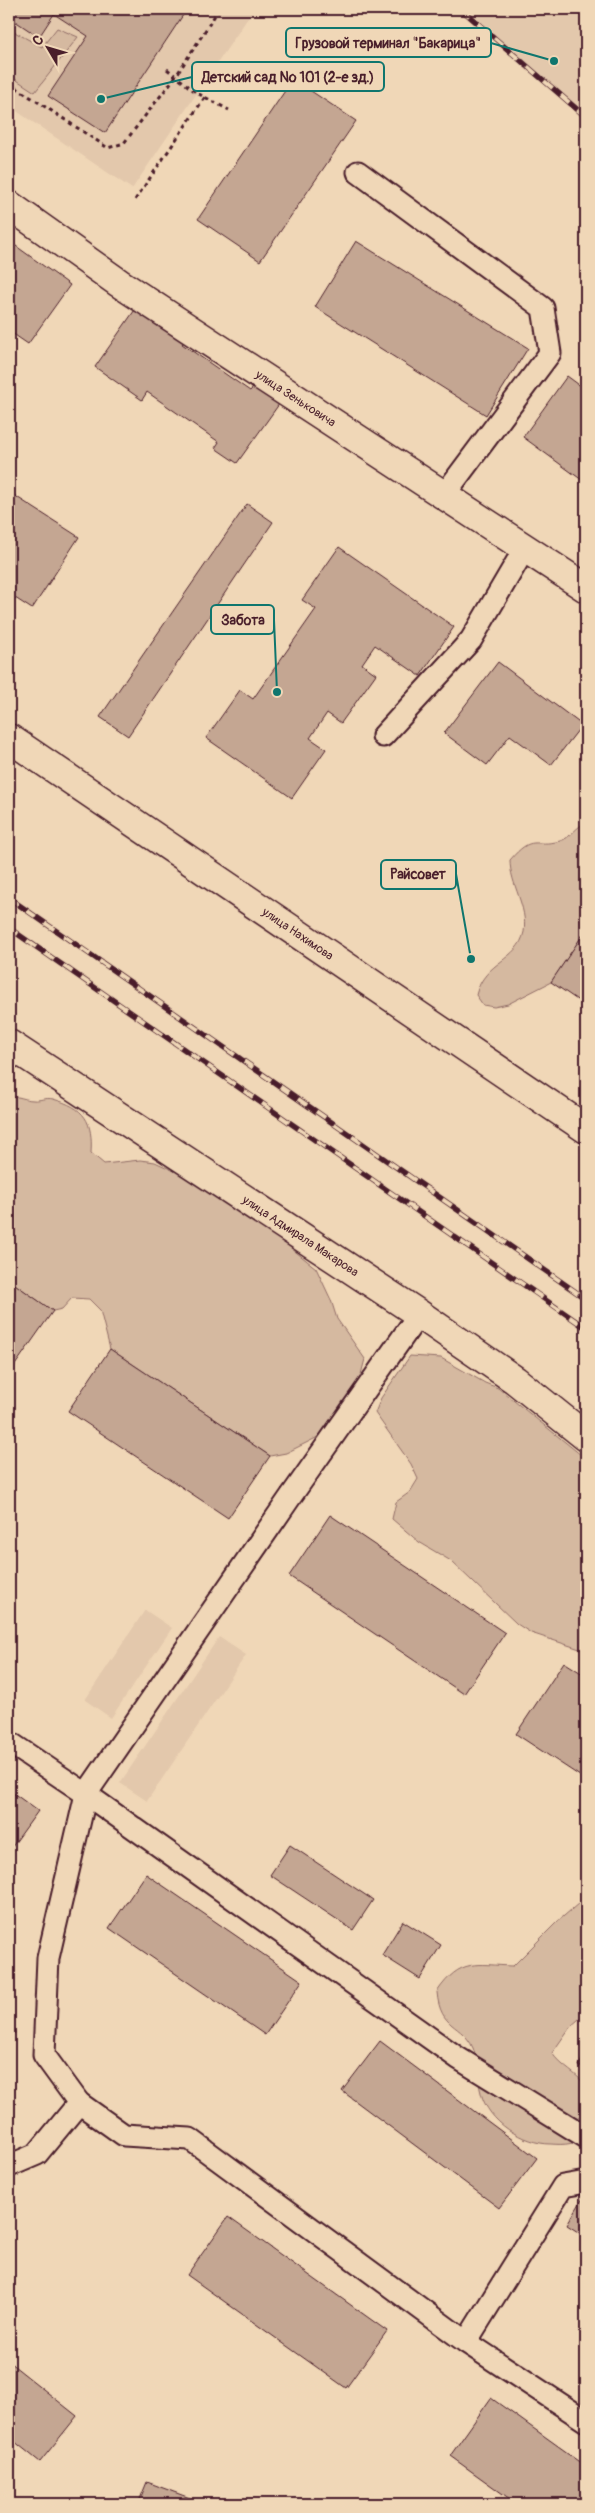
<svg xmlns="http://www.w3.org/2000/svg" width="595" height="2513" font-family="Pangolin,sans-serif">
<style>
.built{fill:#e3c8ac}
.green{fill:#d5b9a0;stroke:#906c66}
.building{fill:#c4a692;stroke:#4a1f2b}
.lines{fill:none;stroke-linecap:round;stroke-linejoin:round}
.service-casing{stroke:#4a1f2b;stroke-width:25}
.minor-casing{stroke:#4a1f2b;stroke-width:31}
.secondary-casing{stroke:#4a1f2b;stroke-width:31}
.path{stroke:#4a1f2b;stroke-width:3;stroke-dasharray:4 4;stroke-linecap:butt}
.service{stroke:#f0d7b7;stroke-width:21}
.minor{stroke:#f0d7b7;stroke-width:28}
.secondary{stroke:#f0d7b7;stroke-width:28}
.rail-casing{stroke:#4a1f2b;stroke-width:5.5}
.rail{stroke:#f0d7b7;stroke-width:4;stroke-dasharray:11;stroke-linecap:butt}
.labels{text-anchor:middle;dominant-baseline:central;stroke-width:4;stroke-linejoin:round;paint-order:stroke}
.street-label{font-size:12px;fill:#4a1f2b;stroke:#f0d7b7}
.leader{fill:none;stroke:#0f766e;stroke-width:2}
.callout-dot{fill:#0f766e;stroke:#f0d7b7;stroke-width:2}
.callout{fill:#f0d7b7;stroke:#0f766e;stroke-width:2}
.callout-label{font-size:14px;text-anchor:middle;font-weight:bold;fill:#4a1f2b}
</style>
<rect width="100%" height="100%" fill="#f0d7b7"/>
<filter id="ink" filterUnits="userSpaceOnUse"><feTurbulence type="fractalNoise" baseFrequency=".02" numOctaves="2"/><feDisplacementMap in="SourceGraphic" scale="10" xChannelSelector="R" yChannelSelector="G"/><feConvolveMatrix kernelMatrix="1 2 1 2 8 2 1 2 1" color-interpolation-filters="sRGB"/></filter>
<g filter="url(#ink)">
<g class="built">
<path d="M 9,9 L 254,9 L 132,189 L 9,106 Z"/>
<path d="M 459,9 L 586,9 L 586,113 Z"/>
<path d="M 145,1610 L 172,1628 L 111,1718 L 85,1700 Z"/>
<path d="M 219,1637 L 246,1655 L 147,1801 L 120,1783 Z"/>
</g>
<g class="green">
<path d="M 57,28 L 78,37 L 35,92 L 9,75 L 9,29 L 42,47 Z"/>
<path d="M 586,823 L 586,930 L 551,982 L 508,1004 L 494,1007 L 483,1005 L 476,995 C 484,961 518,961 524,932 C 528,906 510,885 510,860 C 533,833 534,848 560,841 C 571,838 576,826 586,823 Z"/>
<path d="M 18,1097 C 23,1098 28,1100 33,1100 C 39,1101 46,1097 53,1099 C 85,1108 93,1121 91,1153 L 104,1164 L 140,1160 L 155,1162 L 222,1193 L 316,1268 L 331,1300 L 337,1319 L 365,1359 L 359,1382 L 346,1409 L 316,1438 L 286,1453 L 270,1456 L 110,1349 L 100,1310 L 89,1299 L 72,1298 L 62,1309 L 53,1311 L 9,1280 L 9,1098 Z"/>
<path d="M 410,1356 L 441,1358 L 485,1383 L 498,1388 L 586,1459 L 586,1651 L 531,1633 L 517,1624 L 451,1561 L 419,1542 L 392,1519 L 396,1502 L 410,1492 L 418,1479 L 411,1464 L 375,1413 L 381,1398 Z"/>
<path d="M 586,1897 L 586,2013 L 571,2026 L 552,2053 C 560,2065 571,2070 581,2080 C 592,2091 586,2119 586,2134 C 578,2145 564,2145 551,2144 C 523,2144 488,2122 481,2093 C 477,2079 479,2062 473,2048 C 462,2023 440,2030 437,1992 C 461,1957 476,1965 513,1966 L 557,1922 Z"/>
</g>
<g class="building">
<path d="M 9,9 L 97,9 L 101,11 L 102,9 L 187,9 L 105,133 L 48,96 L 88,36 L 54,14 L 39,37 L 9,17 Z"/>
<path d="M 293,79 L 356,121 L 260,261 L 198,219 Z"/>
<path d="M 9,241 L 70,285 L 28,344 L 9,331 Z"/>
<path d="M 356,241 L 528,348 L 486,415 L 315,307 Z"/>
<path d="M 139,304 L 187,338 L 182,344 L 250,391 L 257,383 L 282,400 L 237,463 L 215,448 L 219,442 L 147,392 L 142,400 L 95,367 Z"/>
<path d="M 567,376 L 586,390 L 586,483 L 523,437 Z"/>
<path d="M 9,492 L 79,537 L 32,609 L 9,594 Z"/>
<path d="M 247,504 L 273,522 L 128,736 L 100,717 Z"/>
<path d="M 339,547 L 454,627 L 420,676 L 375,645 L 362,664 L 376,674 L 341,723 L 327,713 L 310,738 L 326,749 L 292,798 L 206,738 L 240,690 L 253,699 L 316,609 L 302,600 Z"/>
<path d="M 498,662 L 582,725 L 551,765 L 510,735 L 487,765 L 444,733 Z"/>
<path d="M 586,930 L 586,1006 L 551,982 Z"/>
<path d="M 9,1280 L 53,1311 L 13,1368 L 9,1365 Z"/>
<path d="M 110,1349 L 270,1456 L 228,1518 L 68,1411 Z"/>
<path d="M 330,1515 L 505,1633 L 464,1694 L 289,1576 Z"/>
<path d="M 564,1662 L 586,1676 L 586,1780 L 516,1734 Z"/>
<path d="M 9,1790 L 38,1811 L 9,1851 Z"/>
<path d="M 290,1845 L 373,1900 L 353,1930 L 270,1875 Z"/>
<path d="M 146,1874 L 302,1981 L 265,2035 L 109,1928 Z"/>
<path d="M 403,1921 L 441,1945 L 420,1979 L 382,1955 Z"/>
<path d="M 9,2028 L 15,2032 L 9,2042 Z"/>
<path d="M 380,2041 L 537,2158 L 499,2208 L 342,2091 Z"/>
<path d="M 586,2050 L 586,2070 L 579,2066 Z"/>
<path d="M 583,2198 L 586,2199 L 586,2237 L 567,2225 Z"/>
<path d="M 228,2217 L 387,2331 L 346,2388 L 187,2275 Z"/>
<path d="M 9,2362 L 77,2416 L 40,2462 L 9,2437 Z"/>
<path d="M 491,2398 L 586,2466 L 586,2504 L 517,2504 L 450,2456 Z"/>
<path d="M 147,2482 L 206,2504 L 138,2504 Z"/>
</g>
<g class="lines">
<g class="service-casing">
<g id="service">
<path d="M 358,172 L 543,308 L 550,353 L 444,495"/>
<path d="M 383,736 L 471,640 L 525,548"/>
<path d="M 9,1742 L 86,1794 L 458,2058 L 586,2137"/>
<path d="M 79,2103 L 124,2135 L 190,2139 L 466,2342 L 586,2421"/>
<path d="M 9,2166 L 37,2154 L 79,2103 L 44,2055 L 48,1958 L 86,1794 L 289,1499 L 419,1314"/>
<path d="M 466,2342 L 563,2186 L 586,2182"/>
</g>
</g>
<g class="minor-casing">
<g id="minor">
<path id="s1" d="M 9,205 L 119,283 L 586,588"/>
<path id="s2" d="M 9,1044 L 419,1314 L 515,1380 L 586,1437"/>
</g>
</g>
<g class="secondary-casing">
<g id="secondary">
<path id="s3" d="M 9,738 L 586,1129"/>
</g>
</g>
<g class="path">
<path d="M 167,69 L 197,93 L 229,110"/>
<path d="M 9,83 L 108,148 L 124,143 L 176,76 L 219,9"/>
<path d="M 135,200 L 205,97"/>
</g>
<use href="#service" class="service"/>
<use href="#minor" class="minor"/>
<use href="#secondary" class="secondary"/>
<g class="rail-casing">
<g id="rail">
<path d="M 461,9 L 586,117"/>
<path d="M 9,898 L 586,1299"/>
<path d="M 9,928 L 586,1328"/>
</g>
</g>
<use href="#rail" class="rail"/>
</g>
</g>
<g class="labels">
<g class="street-label">
<text stroke="none"><textPath href="#s1" startOffset="346">улица Зеньковича</textPath></text>
<text stroke="none"><textPath href="#s3" startOffset="349">улица Нахимова</textPath></text>
<text stroke="none"><textPath href="#s2" startOffset="349">улица Адмирала Макарова</textPath></text>
</g>
</g>
<path class="leader" d="M554 61L491 43M101 99L192 77M277 692L274 620M471 959L456 874"/>
<g class="callout-dot">
<circle cx="554" cy="61" r="5"/>
<circle cx="101" cy="99" r="5"/>
<circle cx="277" cy="692" r="5"/>
<circle cx="471" cy="959" r="5"/>
</g>
<g class="callout">
<rect x="286" y="28" width="205" height="29" rx="5"/>
<rect x="192" y="62" width="192" height="29" rx="5"/>
<rect x="211" y="605" width="63" height="29" rx="5"/>
<rect x="381" y="860" width="75" height="29" rx="5"/>
</g>
<g class="callout-label">
<text x="388" y="48">Грузовой терминал "Бакарица"</text>
<text x="288" y="82">Детский сад № 101 (2-е зд.)</text>
<text x="243" y="625">Забота</text>
<text x="418" y="879">Райсовет</text>
</g>
<rect width="595" height="2513" fill="none" stroke="#f0d7b7" stroke-width="30"/>
<rect x="15" y="15" width="565" height="2483" fill="none" stroke="#4a1f2b" stroke-width="2" filter="url(#ink)"/>
<g transform="translate(48 48) rotate(308)" stroke="#f0d7b7" stroke-width="4" paint-order="stroke">
<path d="M0-4L9 19L0 12L-9 19Z" fill="#4a1f2b"/>
<text y="-8" font-size="14" font-weight="bold" text-anchor="middle" fill="#4a1f2b">С</text>
</g>
</svg>
